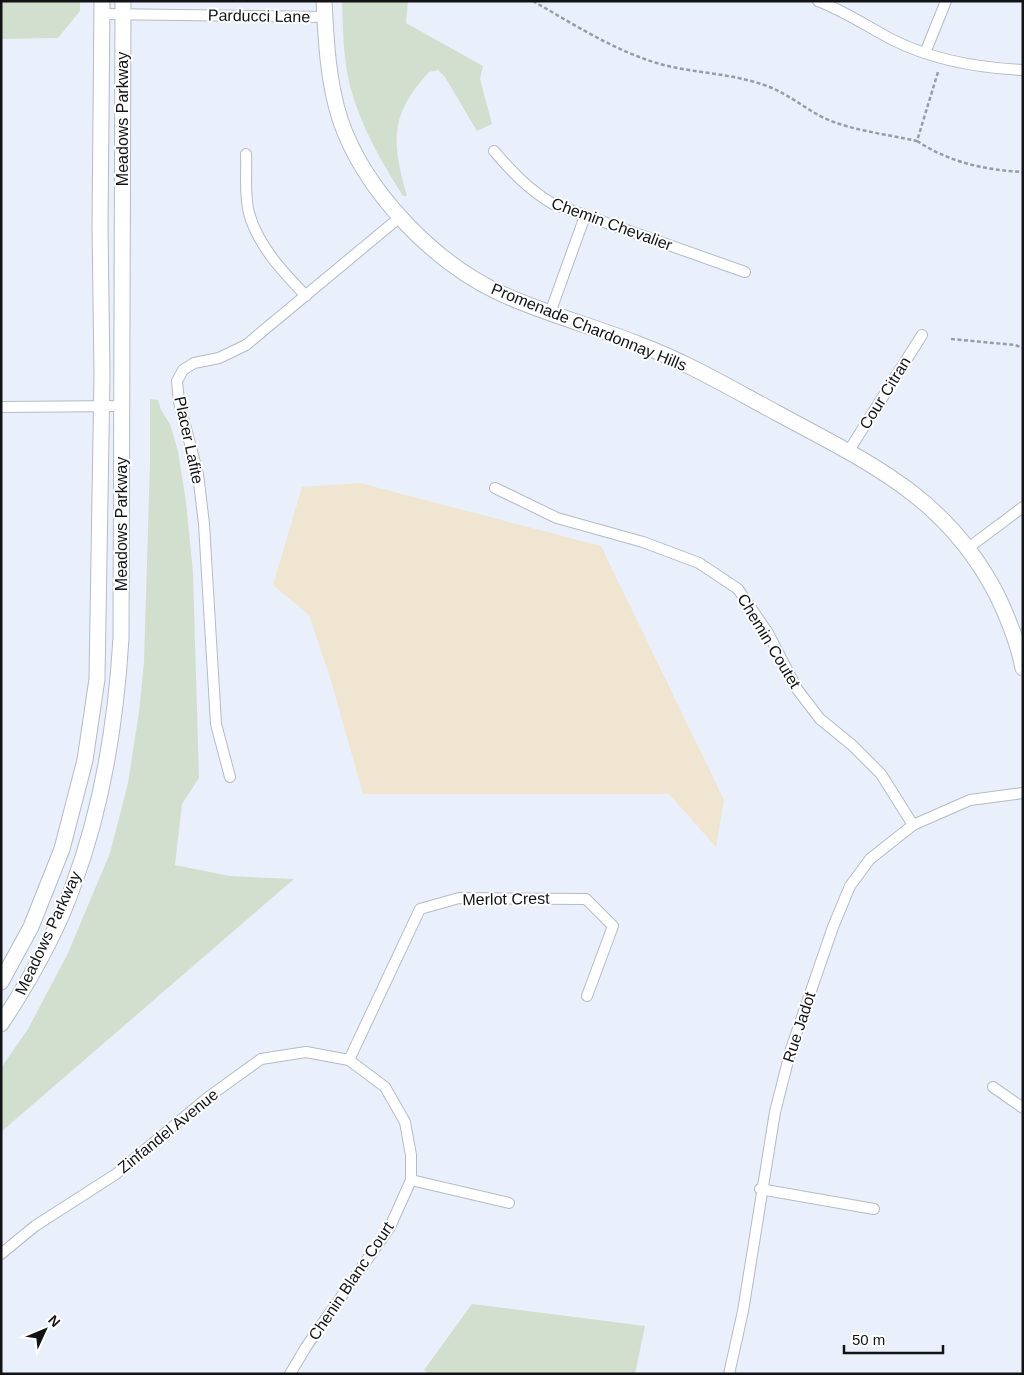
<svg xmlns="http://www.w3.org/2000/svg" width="1024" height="1375" font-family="Helvetica,sans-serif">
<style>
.industrial{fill:#efe5d0}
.green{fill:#d2dfce}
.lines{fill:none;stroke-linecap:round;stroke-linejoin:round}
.street-casing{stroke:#b5bbc5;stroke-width:12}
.secondary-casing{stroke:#b5bbc5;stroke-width:17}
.path{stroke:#989da5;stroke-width:2.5;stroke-dasharray:4 2.5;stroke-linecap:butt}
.street{stroke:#fff;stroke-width:10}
.secondary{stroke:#fff;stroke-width:15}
.labels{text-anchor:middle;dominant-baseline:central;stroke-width:4;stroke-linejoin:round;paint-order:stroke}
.street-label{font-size:16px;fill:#111317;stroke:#fff}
</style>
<rect width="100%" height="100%" fill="#eaf0fb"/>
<path class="industrial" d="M 360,483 L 601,546 L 724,800 L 716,847 L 669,794 L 363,794 L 330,677 L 309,615 L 273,585 L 302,487 Z"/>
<g class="green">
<path d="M 1,1 L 80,1 L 80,11 L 58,38 L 1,39 Z"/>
<path d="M 342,1 L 408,1 L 406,23 L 483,66 L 480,79 L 492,124 L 477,131 L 445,77 L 438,70 L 429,72 C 389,116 392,141 407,196 L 403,196 C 381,161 361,127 350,86 C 343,59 343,29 342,1 Z"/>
<path d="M 150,399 L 158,400 L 161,410 L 170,424 L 178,451 L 186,502 L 193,572 L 199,778 L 182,804 L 175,865 L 230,876 L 294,879 L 1,1132 L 1,1068 L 28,1029 L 68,953 L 110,853 L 128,783 L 139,712 L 144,662 L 150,462 Z"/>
<path d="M 472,1304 L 645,1326 L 635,1374 L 430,1374 L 424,1370 Z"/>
</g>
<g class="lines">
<g class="street-casing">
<g id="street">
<path d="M 818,1 C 845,11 868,27 893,40 C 933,60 979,68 1023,70"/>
<path d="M 103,14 L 325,17"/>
<path d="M 925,53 L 946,1"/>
<path d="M 494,151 C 512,172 529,190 553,204 L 745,272"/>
<path d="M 246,154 C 247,172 244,196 249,213 C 258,246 283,272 306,296"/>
<path d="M 550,313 L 585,216"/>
<path d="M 1,407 L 122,406"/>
<path d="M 848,452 L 922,335"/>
<path d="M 495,488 L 557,518 L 643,542 L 699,563 L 738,589 L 768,633 L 797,689 L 820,719 L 852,745 L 881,774 L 913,825"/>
<path d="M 968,548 L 1023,507"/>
<path d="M 230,777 L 216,724 L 204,524 L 198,474 L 179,402 L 177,381 L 183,370 L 194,363 L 219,358 L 246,345 L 400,217"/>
<path d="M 349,1060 L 420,909 L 459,898 L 586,899 L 613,926 L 587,996"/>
<path d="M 993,1087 L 1023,1108"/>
<path d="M 411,1180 L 509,1203"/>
<path d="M 760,1189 L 874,1209"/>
<path d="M 1,1254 L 35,1226 L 116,1174 L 207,1098 L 261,1059 L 306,1052 L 349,1060 L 385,1087 L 405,1122 L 411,1155 L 411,1180 L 390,1227 L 306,1347 L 290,1374"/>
<path d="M 729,1374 L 743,1311 L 775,1112 L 791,1049 L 833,927 L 850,886 L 870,859 L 913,825 L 970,800 L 1023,793"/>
</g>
</g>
<g class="secondary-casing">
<g id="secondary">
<path d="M 324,1 C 326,40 328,82 340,119 C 364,191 434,263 502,294 C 546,314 593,326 638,344 C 687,362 732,389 777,413 C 869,463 946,496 997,595 C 1008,618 1018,642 1023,668"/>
<path d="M 1,982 L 31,927 L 62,849 L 85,760 L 97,679 L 102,375 L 100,226 L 102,1"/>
<path d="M 1,1024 C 28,983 57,932 73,886 C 103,806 116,723 121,638 L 123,1"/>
</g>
</g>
<g class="path">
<path d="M 533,1 C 573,24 615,51 660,64 C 693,73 728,73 761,84 C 785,91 802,107 824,118 C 853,131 886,134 917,141 L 938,72"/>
<path d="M 917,141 C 949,162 984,170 1023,172"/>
<path d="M 951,339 L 1015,345 L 1023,348"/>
</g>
<use href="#street" class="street"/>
<use href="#secondary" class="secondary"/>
</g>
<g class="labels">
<g class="street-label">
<text transform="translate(259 16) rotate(1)">Parducci Lane</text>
<text transform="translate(122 119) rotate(-90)">Meadows Parkway</text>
<text transform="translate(612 224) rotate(20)">Chemin Chevalier</text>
<text transform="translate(589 327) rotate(22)">Promenade Chardonnay Hills</text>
<text transform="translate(885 393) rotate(-58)">Cour Citran</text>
<text transform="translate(189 440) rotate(78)">Placer Lafite</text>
<text transform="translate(121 524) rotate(-90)">Meadows Parkway</text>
<text transform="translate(769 641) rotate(59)">Chemin Coutet</text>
<text transform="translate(506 899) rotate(-1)">Merlot Crest</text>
<text transform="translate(48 933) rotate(-65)">Meadows Parkway</text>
<text transform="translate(799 1027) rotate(-72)">Rue Jadot</text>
<text transform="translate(168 1131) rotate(-39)">Zinfandel Avenue</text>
<text transform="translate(351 1281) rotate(-56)">Chenin Blanc Court</text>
</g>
</g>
<rect width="1024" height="1375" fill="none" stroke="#111317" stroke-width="5"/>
<g transform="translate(45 1330) rotate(46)" stroke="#ffffff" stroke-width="4" paint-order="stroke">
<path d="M0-4L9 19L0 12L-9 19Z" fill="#111317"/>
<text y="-8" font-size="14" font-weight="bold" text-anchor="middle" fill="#111317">N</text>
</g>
<path d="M844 1345v8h99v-8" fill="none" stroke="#111317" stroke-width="2.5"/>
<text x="852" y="1345" font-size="15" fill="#111317" stroke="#ffffff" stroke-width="4" paint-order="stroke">50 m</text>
</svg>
